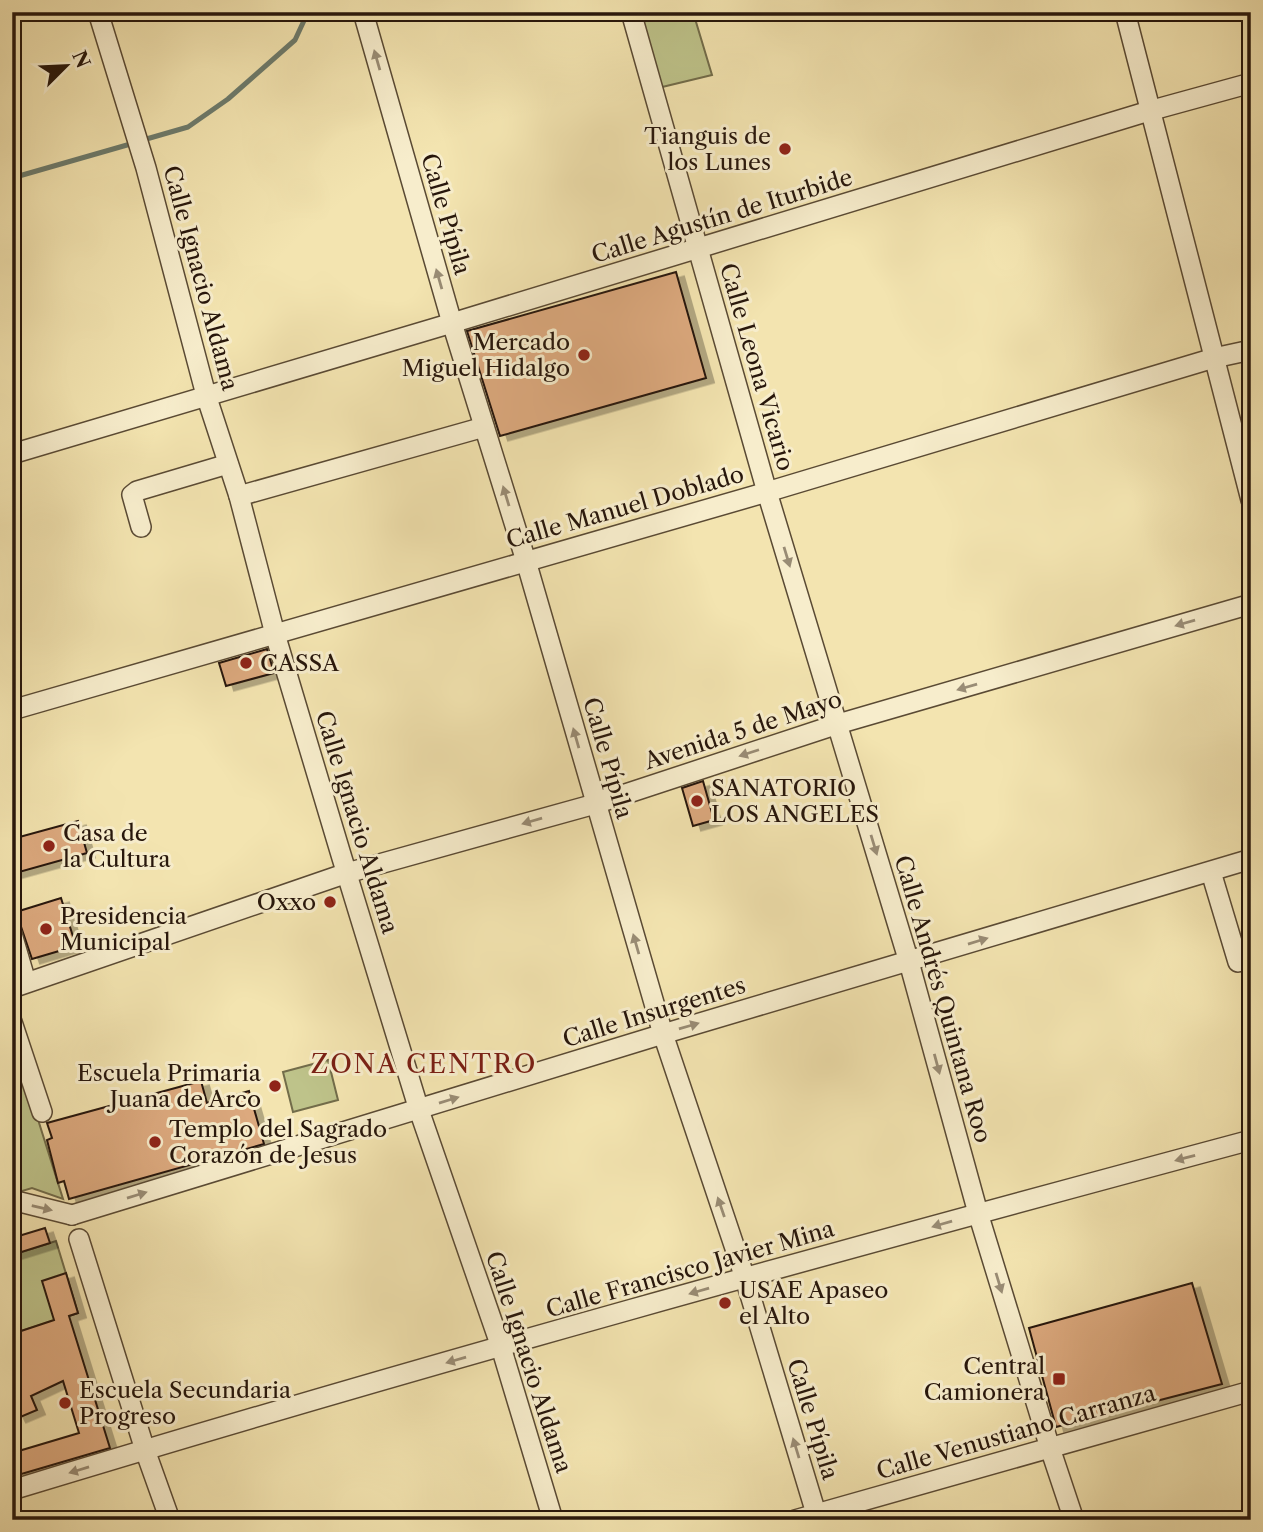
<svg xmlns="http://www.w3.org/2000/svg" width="1263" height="1532" font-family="'Libre Caslon Text',serif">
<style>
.green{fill:#bec38a;stroke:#726c4a;stroke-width:2}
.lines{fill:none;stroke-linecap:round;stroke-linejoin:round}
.stream{stroke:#6d7b6c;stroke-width:5}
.building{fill:#dca97e;stroke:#27160b;stroke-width:2;filter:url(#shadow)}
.minor-casing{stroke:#5a4a34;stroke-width:22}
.minor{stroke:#f7edcc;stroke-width:19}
.oneway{fill:#998c75}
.poi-dot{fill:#8f2418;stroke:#f7edcc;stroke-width:2.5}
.labels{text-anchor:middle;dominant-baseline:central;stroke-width:6;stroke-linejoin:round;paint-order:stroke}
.poi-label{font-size:23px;fill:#27160b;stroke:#f7edcc;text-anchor:start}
.street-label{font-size:23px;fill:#27160b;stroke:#f7edcc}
.quarter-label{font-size:26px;letter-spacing:2px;fill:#7a1f14;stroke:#f7edcc}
</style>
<defs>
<filter id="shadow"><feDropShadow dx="8" dy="4.5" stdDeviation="0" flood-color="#0004"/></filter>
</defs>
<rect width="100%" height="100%" fill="#f3e4b0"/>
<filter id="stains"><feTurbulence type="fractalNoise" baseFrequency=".00286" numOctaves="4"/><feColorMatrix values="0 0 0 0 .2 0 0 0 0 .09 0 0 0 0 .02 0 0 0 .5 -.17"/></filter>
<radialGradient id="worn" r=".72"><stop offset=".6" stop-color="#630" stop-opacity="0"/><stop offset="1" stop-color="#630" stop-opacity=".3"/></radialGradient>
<g class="green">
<path d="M 636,12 L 693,12 L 712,75 L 658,88 Z"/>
<path d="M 12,1037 L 63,1199 L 32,1188 L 12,1194 Z"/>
<path d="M 328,1060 L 338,1100 L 293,1112 L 283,1072 Z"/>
<path d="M 56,1241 L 78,1313 L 12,1334 L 12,1255 Z"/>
</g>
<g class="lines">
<g class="stream">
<path d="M 143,140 L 188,127 L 228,99 L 295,40 L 308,12"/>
<path d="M 12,178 L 134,143"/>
</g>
</g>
<g class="building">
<path d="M 676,272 L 706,378 L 500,436 L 467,331 Z"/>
<path d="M 267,649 L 274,673 L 226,686 L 219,663 Z"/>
<path d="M 703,781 L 714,820 L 693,826 L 682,788 Z"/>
<path d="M 78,821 L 87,853 L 12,874 L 12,839 Z"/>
<path d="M 61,898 L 76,946 L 32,959 L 16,912 Z"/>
<path d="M 201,1081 L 207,1103 L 249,1091 L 264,1144 L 69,1199 L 64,1181 L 58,1183 L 47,1140 L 52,1138 L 47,1123 Z"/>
<path d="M 45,1228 L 50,1243 L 12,1255 L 12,1238 Z"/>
<path d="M 66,1273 L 78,1313 L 69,1316 L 110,1448 L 18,1475 L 12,1453 L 79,1433 L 63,1381 L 31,1396 L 37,1410 L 18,1418 L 12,1406 L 12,1334 L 54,1320 L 42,1281 Z"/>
<path d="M 1192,1283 L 1222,1384 L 1056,1427 L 1029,1328 Z"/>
</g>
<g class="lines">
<g class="minor-casing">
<g id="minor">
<path d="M 98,12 L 146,168 L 206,395 L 239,496 L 275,634 L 342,858 L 419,1110 L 501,1347 L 553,1520"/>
<path d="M 363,12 L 452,323 L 526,561 L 663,1034 L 745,1278 L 818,1520"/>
<path d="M 631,12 L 767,492 L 909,962 L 978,1213 L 1050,1448 L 1074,1520"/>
<path d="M 1125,12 L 1251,500"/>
<path d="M 12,454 L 452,323 L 1149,111 L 1251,83"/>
<path d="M 239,496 L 484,427"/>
<path d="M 141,527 L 132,495 L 137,491 L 228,464"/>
<path d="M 12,710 L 767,492 L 1214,358 L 1251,350"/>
<path d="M 1211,872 L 1238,962"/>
<path d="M 12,934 L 26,982"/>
<path d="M 12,988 L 347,873 L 595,804 L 838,724 L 1251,604"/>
<path d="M 12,1022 L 42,1112"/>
<path d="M 12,1205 L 20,1202 L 72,1215"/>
<path d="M 72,1215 L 663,1034 L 1251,859"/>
<path d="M 79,1239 L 145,1450 L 170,1520"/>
<path d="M 12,1490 C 422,1365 837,1251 1251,1140"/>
<path d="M 795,1520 L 1251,1391"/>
</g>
</g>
<use href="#minor" class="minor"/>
</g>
<defs><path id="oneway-solid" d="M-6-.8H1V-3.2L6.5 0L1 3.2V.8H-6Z" transform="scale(1.75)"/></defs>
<g class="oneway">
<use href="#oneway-solid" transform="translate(377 60) rotate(-106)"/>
<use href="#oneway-solid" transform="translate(439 279) rotate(-106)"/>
<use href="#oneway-solid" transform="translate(506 496) rotate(-107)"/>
<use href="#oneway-solid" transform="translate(787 557) rotate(73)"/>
<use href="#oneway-solid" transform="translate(1185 623) rotate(164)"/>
<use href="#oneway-solid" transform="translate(967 687) rotate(164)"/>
<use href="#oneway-solid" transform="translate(576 738) rotate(-106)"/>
<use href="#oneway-solid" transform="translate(749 753) rotate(162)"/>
<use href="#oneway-solid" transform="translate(532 821) rotate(164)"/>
<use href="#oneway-solid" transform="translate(874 845) rotate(73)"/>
<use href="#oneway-solid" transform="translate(978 941) rotate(-17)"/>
<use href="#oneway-solid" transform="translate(636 944) rotate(-106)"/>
<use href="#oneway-solid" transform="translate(689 1026) rotate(-16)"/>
<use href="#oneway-solid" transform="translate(937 1064) rotate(75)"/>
<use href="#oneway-solid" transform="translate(449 1100) rotate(-17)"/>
<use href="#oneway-solid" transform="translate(1185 1158) rotate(165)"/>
<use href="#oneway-solid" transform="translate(137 1195) rotate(-17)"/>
<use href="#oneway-solid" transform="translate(721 1207) rotate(-109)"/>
<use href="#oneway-solid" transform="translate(42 1208) rotate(13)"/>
<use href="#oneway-solid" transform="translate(942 1224) rotate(164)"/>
<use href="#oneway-solid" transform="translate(999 1283) rotate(73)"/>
<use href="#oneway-solid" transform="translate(699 1291) rotate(164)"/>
<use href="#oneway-solid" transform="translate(456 1360) rotate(164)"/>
<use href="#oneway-solid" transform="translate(796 1448) rotate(-107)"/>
<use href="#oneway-solid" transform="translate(79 1470) rotate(163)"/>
</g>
<g class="poi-dot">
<circle cx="785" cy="149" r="7"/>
<circle cx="584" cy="355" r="7"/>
<circle cx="246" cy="663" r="7"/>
<circle cx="697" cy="801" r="7"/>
<circle cx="49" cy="846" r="7"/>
<circle cx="330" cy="902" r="7"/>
<circle cx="46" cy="929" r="7"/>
<circle cx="275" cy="1086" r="7"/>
<circle cx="155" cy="1142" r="7"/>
<circle cx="725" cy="1303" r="7"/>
<rect x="1052" y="1372" width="14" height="14" rx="3.5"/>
<circle cx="65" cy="1403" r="7"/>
</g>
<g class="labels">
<g class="poi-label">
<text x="771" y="136" text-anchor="end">Tianguis de<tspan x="771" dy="26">los Lunes</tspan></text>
<text x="570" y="342" text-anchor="end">Mercado<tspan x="570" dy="26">Miguel Hidalgo</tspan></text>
<text x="260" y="663">CASSA</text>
<text x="711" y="788">SANATORIO<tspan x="711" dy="26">LOS ANGELES</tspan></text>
<text x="63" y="833">Casa de<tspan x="63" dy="26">la Cultura</tspan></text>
<text x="316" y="902" text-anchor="end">Oxxo</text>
<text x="60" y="916">Presidencia<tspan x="60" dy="26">Municipal</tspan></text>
<text x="261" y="1073" text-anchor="end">Escuela Primaria<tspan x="261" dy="26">Juana de Arco</tspan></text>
<text x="169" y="1129">Templo del Sagrado<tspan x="169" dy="26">Corazón de Jesus</tspan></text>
<text x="739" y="1290">USAE Apaseo<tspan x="739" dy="26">el Alto</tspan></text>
<text x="1045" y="1366" text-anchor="end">Central<tspan x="1045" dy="26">Camionera</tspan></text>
<text x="79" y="1390">Escuela Secundaria<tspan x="79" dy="26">Progreso</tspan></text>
</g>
<g class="street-label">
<text transform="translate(446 214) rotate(74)">Calle Pípila</text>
<text transform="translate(722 216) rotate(-17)">Calle Agustín de Iturbide</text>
<text transform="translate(201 278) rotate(75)">Calle Ignacio Aldama</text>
<text transform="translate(757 367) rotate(74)">Calle Leona Vicario</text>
<text transform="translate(625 507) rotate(-16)">Calle Manuel Doblado</text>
<text transform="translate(743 730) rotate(-18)">Avenida 5 de Mayo</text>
<text transform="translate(608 758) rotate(74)">Calle Pípila</text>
<text transform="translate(357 822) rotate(73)">Calle Ignacio Aldama</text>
<text transform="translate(943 999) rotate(74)">Calle Andrés Quintana Roo</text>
<text transform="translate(654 1012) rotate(-17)">Calle Insurgentes</text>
<text transform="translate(690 1269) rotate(-16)">Calle Francisco Javier Mina</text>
<text transform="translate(529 1362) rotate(72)">Calle Ignacio Aldama</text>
<text transform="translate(813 1419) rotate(73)">Calle Pípila</text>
<text transform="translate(1016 1432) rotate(-16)">Calle Venustiano Carranza</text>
</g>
<g class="quarter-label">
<text x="424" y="1064">ZONA CENTRO</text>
</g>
</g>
<rect width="1263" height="1532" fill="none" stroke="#f3e4b0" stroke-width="42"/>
<rect x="14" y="14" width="1235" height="1504" fill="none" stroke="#27160b" stroke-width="3.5"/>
<rect x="21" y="21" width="1221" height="1490" fill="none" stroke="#27160b" stroke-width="2"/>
<g transform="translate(66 66) rotate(66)" stroke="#f7edcc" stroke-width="5" paint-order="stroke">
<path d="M0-5L12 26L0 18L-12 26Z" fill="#27160b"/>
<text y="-10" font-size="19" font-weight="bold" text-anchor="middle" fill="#27160b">N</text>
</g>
<rect width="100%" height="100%" filter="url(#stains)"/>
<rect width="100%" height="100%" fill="url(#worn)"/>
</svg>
